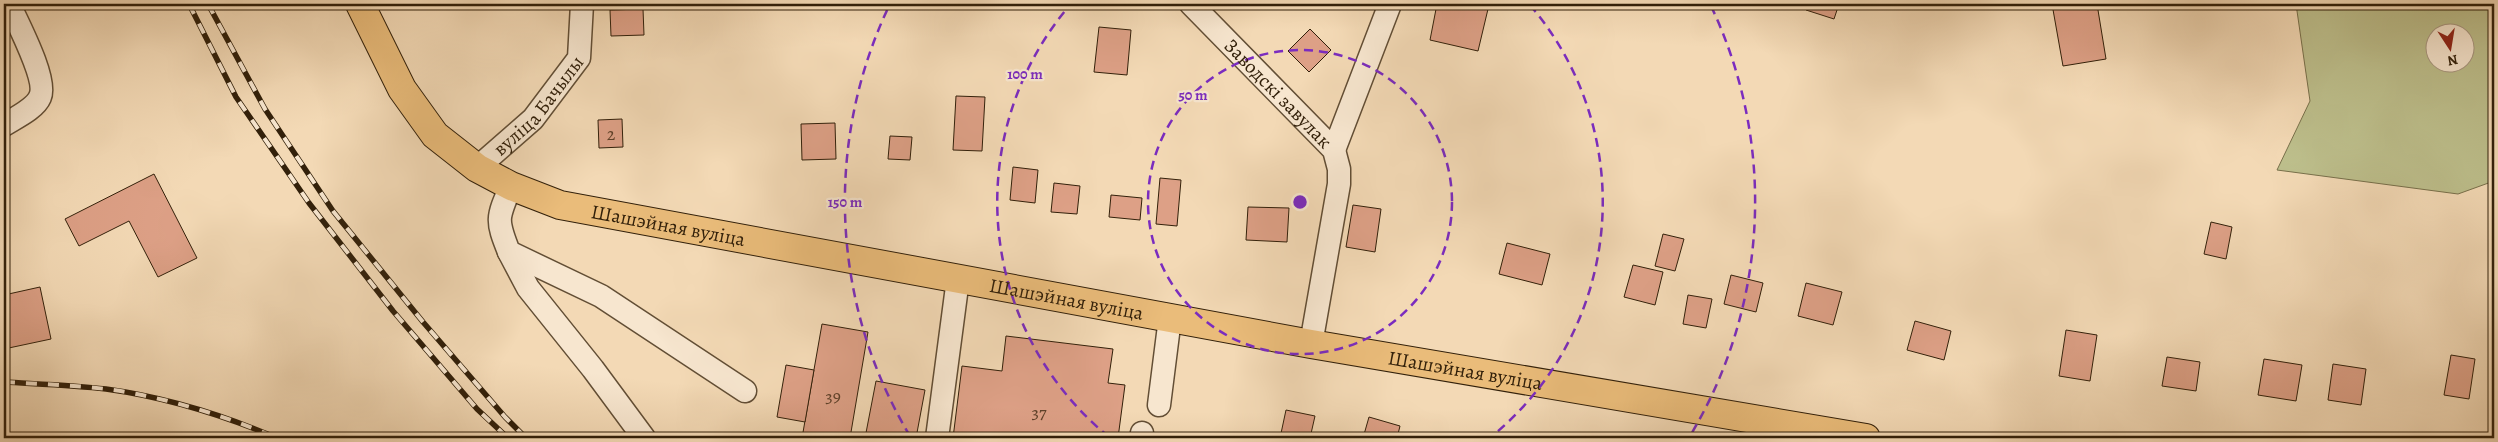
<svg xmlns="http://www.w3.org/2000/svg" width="2498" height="442" font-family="Alegreya,serif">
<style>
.green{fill:#bdbf8c;stroke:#78704b;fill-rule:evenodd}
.building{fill:#dda086;stroke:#32200a}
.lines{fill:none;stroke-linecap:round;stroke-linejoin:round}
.minor-casing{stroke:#624e35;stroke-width:25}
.major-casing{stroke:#32200a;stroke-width:30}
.minor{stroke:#f7e6cf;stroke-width:22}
.major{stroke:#eabc7a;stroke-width:28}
.rail-casing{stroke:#32200a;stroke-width:5.5}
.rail{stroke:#f7e6cf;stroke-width:4;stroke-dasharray:11;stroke-linecap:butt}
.ring{fill:none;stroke:#7b2cbf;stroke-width:2.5;stroke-dasharray:9 6}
.labels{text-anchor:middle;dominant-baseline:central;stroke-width:4.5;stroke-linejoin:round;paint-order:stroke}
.number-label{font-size:18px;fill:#5d4029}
.street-label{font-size:20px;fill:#32200a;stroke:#f7e6cf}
.centre{fill:#7b2cbf;stroke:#f7e6cf;stroke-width:2.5}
.ring-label{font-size:15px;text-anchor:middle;font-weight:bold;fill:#7b2cbf;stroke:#f7e6cf;stroke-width:4.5;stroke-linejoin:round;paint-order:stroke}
</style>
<rect width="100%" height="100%" fill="#f3d9b5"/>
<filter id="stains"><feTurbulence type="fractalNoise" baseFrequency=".004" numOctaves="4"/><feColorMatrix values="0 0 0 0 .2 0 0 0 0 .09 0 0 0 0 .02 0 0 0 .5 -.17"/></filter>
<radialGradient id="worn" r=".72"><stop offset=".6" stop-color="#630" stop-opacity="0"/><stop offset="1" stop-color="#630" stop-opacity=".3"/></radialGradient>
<path class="green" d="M 2296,4 L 2494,4 L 2494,181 L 2458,194 L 2277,170 L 2310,101 ZM 2436,32 L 2466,32 L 2466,62 L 2436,62 Z"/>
<g class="building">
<path d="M 889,4 L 925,4 L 925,8 L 889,7 Z"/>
<rect x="1024" y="4" width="39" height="1"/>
<path d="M 1437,4 L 1465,4 L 1488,9 L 1478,51 L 1430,40 Z"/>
<path d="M 1808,4 L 1839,4 L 1834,19 L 1806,10 Z"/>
<path d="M 2052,4 L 2097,4 L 2106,59 L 2063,66 Z"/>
<path d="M 643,9 L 644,35 L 611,36 L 610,10 Z"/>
<path d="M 1099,27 L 1131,30 L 1127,75 L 1094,72 Z"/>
<path d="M 1310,29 L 1331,50 L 1309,72 L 1288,51 Z"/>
<path d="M 956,96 L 985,97 L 982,151 L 953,150 Z"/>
<path d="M 622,119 L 623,147 L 599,148 L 598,120 Z"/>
<path d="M 835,123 L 836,159 L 802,160 L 801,124 Z"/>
<path d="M 890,136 L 912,137 L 910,160 L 888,159 Z"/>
<path d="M 1013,167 L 1038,170 L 1035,203 L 1010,200 Z"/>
<path d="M 154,174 L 197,258 L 158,277 L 129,221 L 79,246 L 65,219 Z"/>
<path d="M 1160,178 L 1181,180 L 1177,226 L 1156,224 Z"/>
<path d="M 1054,183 L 1080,186 L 1077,214 L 1051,212 Z"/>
<path d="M 1111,195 L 1142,198 L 1140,220 L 1109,217 Z"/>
<path d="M 1353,205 L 1381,209 L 1375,252 L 1346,247 Z"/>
<path d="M 1248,207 L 1289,208 L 1287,242 L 1246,240 Z"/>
<path d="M 2211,222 L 2232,227 L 2226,259 L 2204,254 Z"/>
<path d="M 1663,234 L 1684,239 L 1675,271 L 1655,266 Z"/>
<path d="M 1507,243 L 1550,254 L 1542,285 L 1499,274 Z"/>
<path d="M 1633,265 L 1663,272 L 1655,305 L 1624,297 Z"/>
<path d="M 1731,275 L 1763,283 L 1756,312 L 1724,304 Z"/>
<path d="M 1806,283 L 1842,292 L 1833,325 L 1798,316 Z"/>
<path d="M 40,287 L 51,339 L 4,349 L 4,295 Z"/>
<path d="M 1688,295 L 1712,299 L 1706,328 L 1683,324 Z"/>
<path d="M 1915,321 L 1951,331 L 1944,360 L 1907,350 Z"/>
<path d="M 822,324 L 868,332 L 850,438 L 802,438 Z"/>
<path d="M 2066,330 L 2097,335 L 2090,381 L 2059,376 Z"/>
<path d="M 1006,336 L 1113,349 L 1108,383 L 1125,385 L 1118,438 L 953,438 L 962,366 L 1002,371 Z"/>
<path d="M 2451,355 L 2475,359 L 2469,399 L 2444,395 Z"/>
<path d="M 2167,357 L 2200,362 L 2196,391 L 2162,386 Z"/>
<path d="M 2264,359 L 2302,365 L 2296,401 L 2258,395 Z"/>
<path d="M 2333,364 L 2366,369 L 2361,405 L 2328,400 Z"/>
<path d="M 786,365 L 814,370 L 805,422 L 777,417 Z"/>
<path d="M 876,381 L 925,390 L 916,438 L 865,438 Z"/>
<path d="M 1286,410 L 1315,416 L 1310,438 L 1280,438 Z"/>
<path d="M 1369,417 L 1400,426 L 1397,438 L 1363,438 Z"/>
</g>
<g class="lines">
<g class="minor-casing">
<g id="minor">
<path id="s1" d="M 1191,4 L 1334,150 L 1339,169 L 1339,184 L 1311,344"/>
<path d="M 4,125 C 15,118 35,109 40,97 C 48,80 17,22 9,4"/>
<path d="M 1334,150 L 1390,4"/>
<path id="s2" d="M 477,168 L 533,119 L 579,58 L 582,4"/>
<path d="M 511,186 C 497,218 496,220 509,252 L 601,296 L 745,391"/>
<path d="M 509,252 L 528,288 L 593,369 L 644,438"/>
<path d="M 1159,405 L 1170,318"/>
<path d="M 937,438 L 958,279"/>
<path d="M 1141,438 L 1142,433"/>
</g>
</g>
<g class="major-casing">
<g id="major">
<path id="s3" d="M 360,4 L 402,89 L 435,135 L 477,168 L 511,186 L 560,205 L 1311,344 L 1866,438"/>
</g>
</g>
<use href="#minor" class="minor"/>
<use href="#major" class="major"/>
<g class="rail-casing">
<g id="rail">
<path d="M 189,4 L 236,97 L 309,203 L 393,311 L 477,409 L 508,438"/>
<path d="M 208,4 L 265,109 L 333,211 L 423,322 L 505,417 L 526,438"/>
<path d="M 4,382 C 38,384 73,385 106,389 C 165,397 223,415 277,438"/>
</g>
</g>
<use href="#rail" class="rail"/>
</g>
<g class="ring">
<circle cx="1300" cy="202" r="152"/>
<path d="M1109 437A303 303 0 0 1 1070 5M1530 5A303 303 0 0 1 1491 437"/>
<path d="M910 436A455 455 0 0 1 889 6M1711 6A455 455 0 0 1 1690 436"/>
</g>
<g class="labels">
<g class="number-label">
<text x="611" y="134">2</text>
<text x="833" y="396">39</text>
<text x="1039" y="412">37</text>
</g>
<g class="street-label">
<text stroke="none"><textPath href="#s1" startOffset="125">Заводскі завулак</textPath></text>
<text stroke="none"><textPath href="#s2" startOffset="88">вуліца Бачылы</textPath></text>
<text stroke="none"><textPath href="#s3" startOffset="406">Шашэйная вуліца</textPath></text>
<text stroke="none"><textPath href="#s3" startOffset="811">Шашэйная вуліца</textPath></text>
<text stroke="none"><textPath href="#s3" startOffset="1216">Шашэйная вуліца</textPath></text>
</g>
</g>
<circle cx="1300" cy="202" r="8" class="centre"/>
<g class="ring-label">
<text x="1025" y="79">100 m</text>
<text x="1193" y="100">50 m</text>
<text x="845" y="207">150 m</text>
</g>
<rect width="2498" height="442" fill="none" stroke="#f3d9b5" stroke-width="20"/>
<rect x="5" y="5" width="2488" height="432" fill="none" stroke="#32200a" stroke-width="2.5"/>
<rect x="10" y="10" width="2478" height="422" fill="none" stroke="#32200a"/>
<g transform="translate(2450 48) rotate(168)"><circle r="24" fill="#f7e6cf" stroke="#a89780"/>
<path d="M0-4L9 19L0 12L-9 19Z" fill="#8f2418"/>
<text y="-8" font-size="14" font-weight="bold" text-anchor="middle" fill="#32200a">N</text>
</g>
<rect width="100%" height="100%" filter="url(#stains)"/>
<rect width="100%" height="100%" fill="url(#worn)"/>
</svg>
